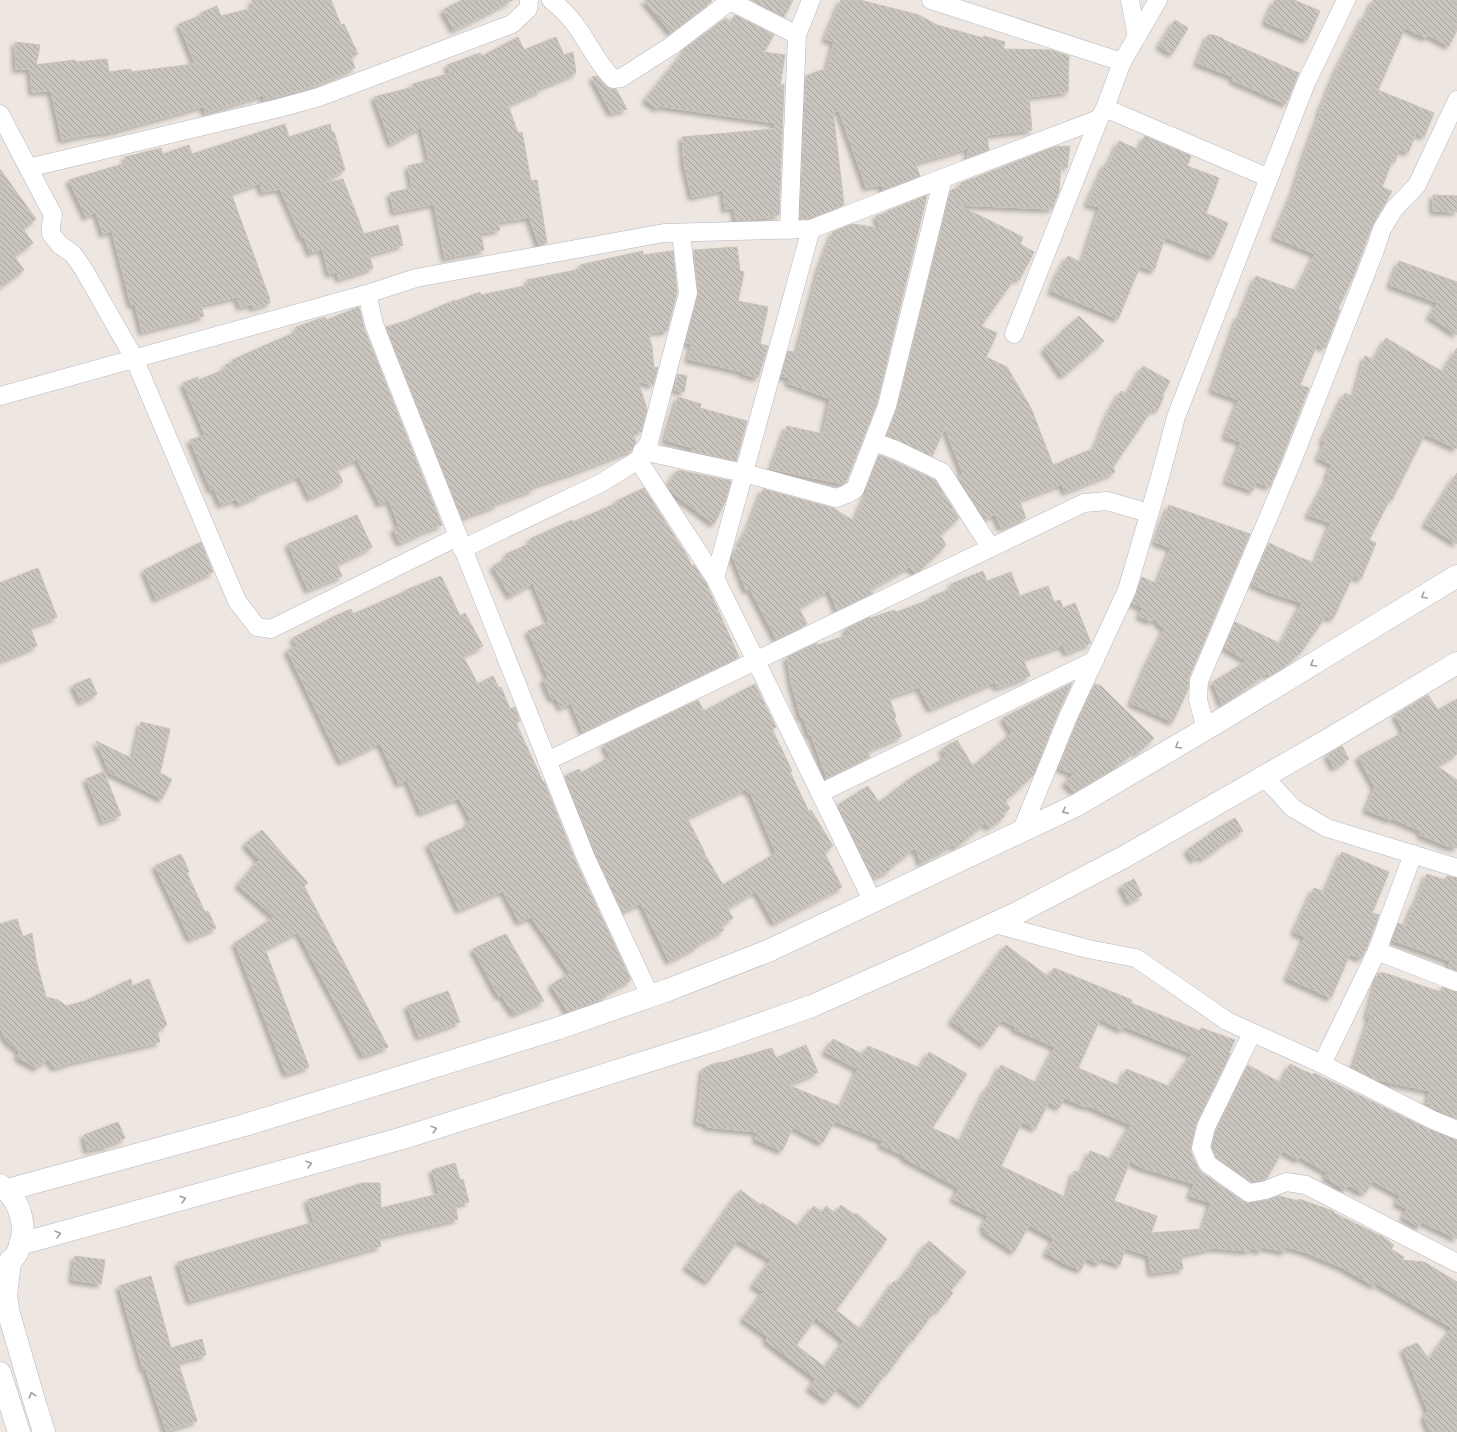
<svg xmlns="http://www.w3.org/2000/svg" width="1457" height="1432" font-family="Ubuntu,sans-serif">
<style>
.building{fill:url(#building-back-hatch);stroke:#c9c2ba;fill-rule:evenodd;filter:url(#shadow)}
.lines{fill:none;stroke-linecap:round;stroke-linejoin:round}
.minor-casing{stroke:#b4b7c0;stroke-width:19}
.tertiary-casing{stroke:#b4b7c0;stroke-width:23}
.secondary-casing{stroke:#b4b7c0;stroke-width:23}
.minor{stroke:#fff;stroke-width:18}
.tertiary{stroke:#fff;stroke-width:22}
.secondary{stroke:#fff;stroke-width:22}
.oneway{stroke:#a0a0a0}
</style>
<defs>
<pattern id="building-back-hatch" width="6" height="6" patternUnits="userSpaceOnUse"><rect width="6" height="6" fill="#cac5bf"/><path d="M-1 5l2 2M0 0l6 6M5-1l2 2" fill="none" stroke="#a4a09c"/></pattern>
<filter id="shadow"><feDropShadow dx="-3.5" dy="3.5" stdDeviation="2" flood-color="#0004"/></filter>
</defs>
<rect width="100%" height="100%" fill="#eee7e1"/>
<g class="building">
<path d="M 252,0 L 331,0 L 341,25 L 344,24 L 358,54 L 351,57 L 355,68 L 309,88 L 264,100 L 263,95 L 205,113 L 204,106 L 111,132 L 85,135 L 62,140 L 51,91 L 32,92 L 30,69 L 16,69 L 15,42 L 40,45 L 36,65 L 75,60 L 76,62 L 107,59 L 109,72 L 131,69 L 131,72 L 195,64 L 179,24 L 202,15 L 201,13 L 217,6 L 221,16 L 253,8 Z"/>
<path d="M 462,0 L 513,0 L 454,30 L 443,10 Z"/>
<path d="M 644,0 L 711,0 L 712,1 L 671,33 Z"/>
<path d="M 751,0 L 793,0 L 784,17 Z"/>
<path d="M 841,0 L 860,0 L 919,15 L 937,25 L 983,38 L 984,36 L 1005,42 L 1003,49 L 1051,50 L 1069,56 L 1068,92 L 1029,97 L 1032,130 L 987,135 L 989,150 L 967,158 L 969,148 L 915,163 L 920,176 L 883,190 L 882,185 L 866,187 L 839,111 L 833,112 L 844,205 L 809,219 L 800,219 L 806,76 L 821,70 L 827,70 L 834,42 L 825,39 Z"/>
<path d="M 1275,0 L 1294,0 L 1320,11 L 1307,40 L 1265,22 Z"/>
<path d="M 1373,0 L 1457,0 L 1457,30 L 1449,46 L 1428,35 L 1426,38 L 1405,28 L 1378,90 L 1434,113 L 1424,137 L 1416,133 L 1408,153 L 1399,149 L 1395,162 L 1392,161 L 1382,187 L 1392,191 L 1372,226 L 1353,277 L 1338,309 L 1340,310 L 1325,348 L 1317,344 L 1300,385 L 1309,388 L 1281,460 L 1270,487 L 1256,482 L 1253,491 L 1226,481 L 1241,442 L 1225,436 L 1239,400 L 1212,390 L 1238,316 L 1240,317 L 1256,276 L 1297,291 L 1315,254 L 1274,237 L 1294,190 L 1305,154 L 1320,114 L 1319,113 L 1337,69 L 1364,16 L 1366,17 Z"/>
<path d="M 735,15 L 774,35 L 764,52 L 785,55 L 780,86 L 784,84 L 779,215 L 748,220 L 736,221 L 734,208 L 725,209 L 723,190 L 692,197 L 684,164 L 682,137 L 775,129 L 775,123 L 659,106 L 658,109 L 645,100 L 685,50 L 684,49 L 726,18 L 730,23 Z"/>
<path d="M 1175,20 L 1188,28 L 1172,54 L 1159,46 Z"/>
<path d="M 1208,35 L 1214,35 L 1224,39 L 1224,40 L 1299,73 L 1286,104 L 1232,80 L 1233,77 L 1197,63 Z"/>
<path d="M 518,37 L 524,50 L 556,37 L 564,55 L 573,52 L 576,73 L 540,88 L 541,90 L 508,105 L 518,133 L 522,132 L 531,181 L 537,180 L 547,243 L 539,245 L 529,217 L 498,222 L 500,230 L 481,233 L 484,250 L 445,258 L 434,204 L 394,212 L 390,193 L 412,188 L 408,166 L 429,161 L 421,127 L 391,144 L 374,97 L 414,87 L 413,84 L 450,73 L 447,65 L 480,53 L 482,56 Z"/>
<path d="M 597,76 L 606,86 L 610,89 L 616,89 L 627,109 L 611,113 L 592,77 Z"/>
<path d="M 285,124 L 289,137 L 330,124 L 332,132 L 334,132 L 345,170 L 320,184 L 343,179 L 364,234 L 398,225 L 403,245 L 369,255 L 373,268 L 339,279 L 337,272 L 329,274 L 322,249 L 310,253 L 304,237 L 302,238 L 280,189 L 262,192 L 260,183 L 231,193 L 269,297 L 270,303 L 253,308 L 252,304 L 240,307 L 237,297 L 201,305 L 204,316 L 142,332 L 135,304 L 131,305 L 112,231 L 103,234 L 96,212 L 86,217 L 69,180 L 126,163 L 125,157 L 161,148 L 163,154 L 189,145 L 192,154 Z"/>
<path d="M 1145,136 L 1191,156 L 1187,166 L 1219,178 L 1206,213 L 1228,223 L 1213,257 L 1165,237 L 1154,271 L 1140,266 L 1118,319 L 1051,291 L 1058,273 L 1068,256 L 1082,263 L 1100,207 L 1087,204 L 1105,164 L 1108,165 L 1119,141 L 1139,150 Z"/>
<path d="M 1070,146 L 1067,168 L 1061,166 L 1059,191 L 1052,209 L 958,205 L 1023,237 L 1020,244 L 1034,252 L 1019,280 L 1015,278 L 981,326 L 997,333 L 986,357 L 1007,367 L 1031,408 L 1053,465 L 1095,448 L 1108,414 L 1121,391 L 1127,394 L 1143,366 L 1170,381 L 1162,396 L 1164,397 L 1157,411 L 1153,408 L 1113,467 L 1115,472 L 1065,492 L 1062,484 L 1019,500 L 1026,518 L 1001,528 L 995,514 L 985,519 L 958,477 L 963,474 L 945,428 L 932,456 L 887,436 L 897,408 L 951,190 L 959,188 L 961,183 L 1054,147 Z"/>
<path d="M 0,169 L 36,219 L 23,229 L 33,243 L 14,256 L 24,270 L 0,287 Z"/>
<path d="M 927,195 L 877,403 L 846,482 L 843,484 L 771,469 L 787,426 L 823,434 L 830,399 L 788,383 L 790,378 L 781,376 L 788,351 L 797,353 L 819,269 L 833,232 L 852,224 L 880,228 L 876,216 L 888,212 L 888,211 Z"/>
<path d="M 1433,195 L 1457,196 L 1457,212 L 1433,211 Z"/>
<path d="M 737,247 L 740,271 L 744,272 L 738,301 L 768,307 L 760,344 L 768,346 L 758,378 L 743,374 L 743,372 L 688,359 L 692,344 L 686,343 L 698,292 L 694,250 Z"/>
<path d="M 643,251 L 643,255 L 673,251 L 677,292 L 667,331 L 651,332 L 651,335 L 649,335 L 652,347 L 654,368 L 658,367 L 653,385 L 638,381 L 647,409 L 641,432 L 632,429 L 636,442 L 632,450 L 572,473 L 533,486 L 534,489 L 496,503 L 497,505 L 462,518 L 386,327 L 406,321 L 455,300 L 456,301 L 480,292 L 481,295 L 529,285 L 527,280 L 581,269 L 580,265 Z"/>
<path d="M 1399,261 L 1457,282 L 1457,335 L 1429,316 L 1438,303 L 1390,285 Z"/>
<path d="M 359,307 L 364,328 L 442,525 L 425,531 L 400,543 L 393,529 L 399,527 L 389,500 L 380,504 L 357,459 L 337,469 L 343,482 L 310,498 L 299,476 L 259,493 L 259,495 L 239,504 L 236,499 L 221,505 L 214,489 L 211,490 L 190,440 L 205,435 L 183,383 L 198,377 L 199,380 L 226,369 L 225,365 L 233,363 L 232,360 L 298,331 L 296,327 L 325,317 L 326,320 Z"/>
<path d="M 1079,316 L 1104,341 L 1063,376 L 1044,349 Z"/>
<path d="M 1386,338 L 1443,372 L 1457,348 L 1457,449 L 1425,434 L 1392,500 L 1390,499 L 1369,540 L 1376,543 L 1361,579 L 1353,576 L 1333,619 L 1326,616 L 1301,652 L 1285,666 L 1270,675 L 1267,673 L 1222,705 L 1213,682 L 1247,661 L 1225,648 L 1235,622 L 1281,644 L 1302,603 L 1269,592 L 1252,584 L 1269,543 L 1299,557 L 1315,563 L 1331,523 L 1308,515 L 1329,476 L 1327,475 L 1332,465 L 1318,458 L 1325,443 L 1322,441 L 1345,393 L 1354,397 L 1365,356 L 1374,360 Z"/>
<path d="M 678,374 L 687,376 L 684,392 L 674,390 Z"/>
<path d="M 678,397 L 701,404 L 700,408 L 747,421 L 736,461 L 691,451 L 693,448 L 665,440 Z"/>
<path d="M 879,455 L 892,460 L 935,480 L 959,518 L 940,535 L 946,545 L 919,571 L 915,573 L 909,567 L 869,590 L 873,593 L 837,610 L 829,590 L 799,608 L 807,624 L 776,639 L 750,589 L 746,590 L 732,555 L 734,550 L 743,546 L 739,543 L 748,528 L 763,489 L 833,508 L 854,521 L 868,490 L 866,489 Z"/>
<path d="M 678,470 L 731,481 L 725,502 L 714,524 L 670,491 L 667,486 Z"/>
<path d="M 1457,473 L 1457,544 L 1425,524 Z"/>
<path d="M 644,488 L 686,554 L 692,566 L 694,565 L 706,583 L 739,657 L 583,732 L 571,703 L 561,708 L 556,698 L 552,699 L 543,680 L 548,677 L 528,631 L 549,622 L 533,583 L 510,596 L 493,566 L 507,558 L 506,554 L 531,543 L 530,539 L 572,520 L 573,522 L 617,503 L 616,501 Z"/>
<path d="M 1169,505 L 1250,534 L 1189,677 L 1188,689 L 1173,722 L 1131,703 L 1148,662 L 1165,628 L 1159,625 L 1156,619 L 1150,621 L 1139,616 L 1143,608 L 1132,603 L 1142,577 L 1157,584 L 1171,548 L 1155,542 Z"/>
<path d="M 357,515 L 372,547 L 337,564 L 342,576 L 308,590 L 288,544 Z"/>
<path d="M 201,542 L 213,572 L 156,599 L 144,570 Z"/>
<path d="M 38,568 L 57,617 L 30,627 L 37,646 L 0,661 L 0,583 Z"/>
<path d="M 983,571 L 987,581 L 1011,572 L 1020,596 L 1048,586 L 1054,602 L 1060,600 L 1063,608 L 1075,603 L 1091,643 L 1066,653 L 1063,645 L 1023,659 L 1030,676 L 997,688 L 995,682 L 930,709 L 919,687 L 889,697 L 896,717 L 894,718 L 902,736 L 867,751 L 870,757 L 827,778 L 811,735 L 809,735 L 803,717 L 801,718 L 791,682 L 787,657 L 817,643 L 818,645 L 848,635 L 845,629 L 870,617 L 868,619 L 894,610 L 897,612 L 931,599 L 930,597 L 953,588 L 951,584 Z"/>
<path d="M 441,576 L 460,616 L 465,613 L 483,646 L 463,656 L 478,684 L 493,676 L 499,688 L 501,687 L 510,709 L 515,707 L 520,721 L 516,723 L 543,782 L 544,781 L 576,862 L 631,980 L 605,994 L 606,997 L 568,1012 L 551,985 L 570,973 L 531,917 L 519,922 L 503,891 L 459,910 L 428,844 L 468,826 L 467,823 L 471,821 L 459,798 L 421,813 L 407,780 L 399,784 L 380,743 L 341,762 L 287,650 L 297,646 L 293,638 L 335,616 L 351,609 L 353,614 L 406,591 L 406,590 Z"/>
<path d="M 90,678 L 97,694 L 81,702 L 73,685 Z"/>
<path d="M 1072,683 L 1058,713 L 1034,774 L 1005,801 L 1010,808 L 1003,814 L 1005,816 L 989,828 L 985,823 L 955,848 L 954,844 L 921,863 L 915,848 L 889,868 L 890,870 L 873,878 L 838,805 L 868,786 L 879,802 L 915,775 L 946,757 L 942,749 L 957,740 L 973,766 L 1012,733 L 1003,718 Z"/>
<path d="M 755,684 L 776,727 L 772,729 L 792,771 L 790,772 L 809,812 L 811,810 L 833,846 L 824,852 L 842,887 L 774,923 L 756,891 L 727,908 L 733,918 L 721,925 L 724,930 L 696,945 L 697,947 L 669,961 L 641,903 L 622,912 L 596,854 L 565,776 L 579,769 L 581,773 L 610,757 L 604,745 L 698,700 L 704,711 ZM 746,789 L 748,793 L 750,792 L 776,853 L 723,885 L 704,853 L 705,853 L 687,818 Z"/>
<path d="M 1095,684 L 1101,686 L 1154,738 L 1137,753 L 1135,751 L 1112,770 L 1074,792 L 1065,783 L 1073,774 L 1059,768 L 1078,721 Z"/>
<path d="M 1428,695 L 1438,710 L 1457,699 L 1457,754 L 1437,766 L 1457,780 L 1457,848 L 1451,846 L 1450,847 L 1420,835 L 1421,831 L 1391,818 L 1391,820 L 1366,810 L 1375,787 L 1358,757 L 1404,732 L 1395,715 Z"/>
<path d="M 141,722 L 170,729 L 160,773 L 172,779 L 162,799 L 110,773 L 96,741 L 133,759 Z"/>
<path d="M 1342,746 L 1349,759 L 1334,768 L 1327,755 Z"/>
<path d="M 104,772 L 121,815 L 103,822 L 86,779 Z"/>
<path d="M 1235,818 L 1243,831 L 1221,844 L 1222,845 L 1202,859 L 1200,856 L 1193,860 L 1187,850 L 1217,829 L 1216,829 Z"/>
<path d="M 262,830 L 308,883 L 304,886 L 388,1047 L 363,1056 L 298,932 L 265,949 L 309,1067 L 286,1074 L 235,943 L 274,917 L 238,885 L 259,860 L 245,844 Z"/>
<path d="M 1342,852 L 1389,872 L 1372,913 L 1379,915 L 1367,947 L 1361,959 L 1350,954 L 1331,998 L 1287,978 L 1305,937 L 1294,932 L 1314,888 L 1325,892 Z"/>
<path d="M 181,854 L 189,871 L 187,873 L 205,912 L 208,911 L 216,928 L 190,939 L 155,866 Z"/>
<path d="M 1427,874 L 1445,880 L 1447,876 L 1457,878 L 1457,971 L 1448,967 L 1450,961 L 1392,940 L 1398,923 L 1405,926 L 1414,904 L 1415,905 Z"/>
<path d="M 1134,879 L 1142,895 L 1129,902 L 1121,886 Z"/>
<path d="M 17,919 L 23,937 L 32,933 L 36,960 L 46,997 L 58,1000 L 66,1006 L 85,1001 L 131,979 L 132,986 L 149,979 L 167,1025 L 157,1031 L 160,1042 L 73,1062 L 55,1068 L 48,1059 L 37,1068 L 18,1058 L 19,1051 L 6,1040 L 0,1028 L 0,924 Z"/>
<path d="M 506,934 L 544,1001 L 514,1014 L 505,1001 L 502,995 L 499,997 L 473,949 Z"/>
<path d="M 1006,945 L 1049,977 L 1054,968 L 1132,1000 L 1131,1003 L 1200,1031 L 1201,1028 L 1235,1040 L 1229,1053 L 1230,1054 L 1196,1124 L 1191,1146 L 1191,1152 L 1198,1168 L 1202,1173 L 1246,1203 L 1268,1200 L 1279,1196 L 1298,1201 L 1299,1199 L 1333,1211 L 1334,1213 L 1383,1237 L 1394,1245 L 1391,1249 L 1404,1257 L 1402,1260 L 1424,1262 L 1457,1282 L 1457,1432 L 1430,1432 L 1424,1417 L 1428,1411 L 1403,1349 L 1417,1343 L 1429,1359 L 1452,1328 L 1371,1280 L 1376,1287 L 1341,1267 L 1305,1252 L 1286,1247 L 1285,1252 L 1262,1247 L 1261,1251 L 1250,1248 L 1249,1251 L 1213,1248 L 1181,1255 L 1183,1269 L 1151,1273 L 1149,1256 L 1125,1248 L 1120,1265 L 1101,1258 L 1099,1264 L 1086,1258 L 1081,1270 L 1061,1262 L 1061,1261 L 1046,1253 L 1054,1239 L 1029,1225 L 1014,1252 L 984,1232 L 986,1229 L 982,1227 L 988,1216 L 953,1199 L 959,1188 L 904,1158 L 905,1156 L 881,1145 L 883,1141 L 835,1121 L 822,1143 L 793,1127 L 782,1151 L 755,1139 L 758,1132 L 707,1127 L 707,1124 L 697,1122 L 703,1069 L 713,1064 L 721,1062 L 721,1063 L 772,1048 L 776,1058 L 806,1045 L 818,1072 L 788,1085 L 841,1107 L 858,1069 L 825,1052 L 833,1039 L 864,1055 L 868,1046 L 920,1068 L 929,1052 L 967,1074 L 932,1128 L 961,1141 L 987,1087 L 988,1088 L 990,1086 L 1001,1065 L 1037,1083 L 1055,1047 L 1014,1029 L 1016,1027 L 1002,1020 L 984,1045 L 951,1021 ZM 1100,1019 L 1122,1030 L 1123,1026 L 1192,1054 L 1174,1080 L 1171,1087 L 1126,1069 L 1120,1086 L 1078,1068 ZM 1064,1098 L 1086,1107 L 1086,1105 L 1131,1125 L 1111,1159 L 1090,1151 L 1081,1173 L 1074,1171 L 1067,1198 L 1001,1166 L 1022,1122 L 1035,1129 L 1049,1102 L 1059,1108 ZM 1130,1161 L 1140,1167 L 1194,1184 L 1190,1196 L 1211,1203 L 1203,1229 L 1151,1233 L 1157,1216 L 1114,1201 Z"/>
<path d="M 1378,973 L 1385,973 L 1440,992 L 1442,987 L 1457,992 L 1457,1119 L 1427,1105 L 1430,1091 L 1374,1079 L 1353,1068 L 1370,1018 L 1367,1017 Z"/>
<path d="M 448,991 L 460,1022 L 419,1037 L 407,1006 Z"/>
<path d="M 1290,1064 L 1313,1075 L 1314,1073 L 1428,1129 L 1457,1140 L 1457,1239 L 1422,1222 L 1419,1227 L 1403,1217 L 1407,1209 L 1396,1203 L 1400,1196 L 1373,1181 L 1366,1192 L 1360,1192 L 1348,1185 L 1345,1190 L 1325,1177 L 1328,1173 L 1300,1157 L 1298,1160 L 1283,1151 L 1266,1179 L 1251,1182 L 1216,1157 L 1212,1147 L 1216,1131 L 1248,1065 L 1281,1083 Z"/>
<path d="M 118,1122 L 125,1138 L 108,1145 L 108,1146 L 87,1150 L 84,1135 Z"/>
<path d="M 455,1163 L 460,1180 L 463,1179 L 469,1202 L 455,1205 L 458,1219 L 379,1237 L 381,1246 L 190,1301 L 178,1262 L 314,1222 L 307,1200 L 362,1183 L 380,1183 L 381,1208 L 439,1194 L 432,1170 Z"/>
<path d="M 740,1190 L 761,1205 L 762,1203 L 798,1226 L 814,1206 L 822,1212 L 826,1206 L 835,1213 L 841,1205 L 855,1215 L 856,1213 L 887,1239 L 836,1310 L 859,1328 L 862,1328 L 894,1281 L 897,1283 L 917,1258 L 916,1257 L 929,1241 L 966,1272 L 950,1291 L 953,1293 L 937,1312 L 935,1310 L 913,1340 L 912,1339 L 887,1374 L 886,1373 L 862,1405 L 838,1387 L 827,1401 L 809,1388 L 816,1379 L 766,1341 L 768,1337 L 743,1319 L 763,1292 L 753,1285 L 771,1260 L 738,1240 L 708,1282 L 686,1267 ZM 816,1318 L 844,1341 L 825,1367 L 796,1345 Z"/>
<path d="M 75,1256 L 105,1260 L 101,1284 L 72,1280 Z"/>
<path d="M 151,1276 L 171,1348 L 202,1339 L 206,1355 L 178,1362 L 197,1421 L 166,1431 L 145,1368 L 143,1369 L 119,1286 Z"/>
</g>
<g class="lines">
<g class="minor-casing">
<g id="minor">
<path d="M 551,0 C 561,8 571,18 579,30 C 590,46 598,64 613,79 L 621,78 L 671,46 L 730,1 L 797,35 L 811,0"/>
<path d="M 931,0 L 1122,62"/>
<path d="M 1130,0 L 1137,37"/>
<path d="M 1105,108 L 1269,178"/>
<path d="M 0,114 L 53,215 L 51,225 L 51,234 L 60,245 L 73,254 L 84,270 L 134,358 L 237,601 L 257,627 L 271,629 L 457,537"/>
<path d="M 28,168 L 279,108 L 319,97 L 512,24 L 528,9 L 529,0"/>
<path d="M 789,230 L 797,35"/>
<path d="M 367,294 L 374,324 L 386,355 L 586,858 L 650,996"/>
<path d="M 1014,334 L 1099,119 L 1105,108 L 1122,62 L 1158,0"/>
<path d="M 0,396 L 367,294 L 416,278 L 664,233 L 811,229 L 943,178 L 1099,119"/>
<path d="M 874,442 L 896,450 L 942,472 L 991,548"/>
<path d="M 642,451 L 744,473 L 836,498 L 847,494 L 855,489 L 887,406 L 943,178"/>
<path d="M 638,460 L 715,578 L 756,661 L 873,902"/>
<path d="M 462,549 L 601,483 L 638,460 L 649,442 L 688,293 L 681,233"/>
<path d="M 715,578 L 811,229"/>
<path d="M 1206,729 L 1198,700 L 1199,681 L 1291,464 L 1375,250 L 1382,229 L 1394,209 L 1417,185 L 1457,100"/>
<path d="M 547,761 L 1084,503 L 1107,501 L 1149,513"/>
<path d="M 1264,777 L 1293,808 L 1327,828 L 1457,868"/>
<path d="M 820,793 L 1095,660"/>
<path d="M 1021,832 L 1068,717 L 1127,590 L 1160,477 L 1176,417 L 1306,83 L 1346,0"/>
<path d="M 995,924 L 1088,949 L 1136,958 L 1227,1021 L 1322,1064 L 1433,1120 L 1457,1130"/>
<path d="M 1377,951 L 1457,982"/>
<path d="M 1252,1033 L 1206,1127 L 1201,1148 L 1208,1164 L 1249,1193 L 1266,1190 L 1286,1182 L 1306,1185 L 1457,1263"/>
<path d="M 1322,1064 L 1377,951 L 1413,854"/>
</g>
</g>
<g class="tertiary-casing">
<g id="tertiary">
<path d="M 7,1190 L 245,1125 L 556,1029 L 668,990 L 768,951 L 1077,805 L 1226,717 L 1457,576"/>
<path d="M 20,1244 L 403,1138 L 715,1040 L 812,1006 L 920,958 L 1017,913 L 1124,857 L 1328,740 L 1457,663"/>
</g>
</g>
<g class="secondary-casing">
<g id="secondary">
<path d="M 0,1185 C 21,1200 29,1229 17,1253 C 13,1260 6,1265 0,1271"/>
<path d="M 10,1262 L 6,1296 L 9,1314 L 34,1400 L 44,1432"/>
<path d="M 0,1373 L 19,1432"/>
</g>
</g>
<use href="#minor" class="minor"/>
<use href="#tertiary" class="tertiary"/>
<use href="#secondary" class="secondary"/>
</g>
<defs><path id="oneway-chevron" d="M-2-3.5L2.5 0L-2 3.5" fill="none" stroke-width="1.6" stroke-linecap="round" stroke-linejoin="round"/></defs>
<g class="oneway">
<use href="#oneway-chevron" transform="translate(1424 596) rotate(149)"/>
<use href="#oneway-chevron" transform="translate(1313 664) rotate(149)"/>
<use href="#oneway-chevron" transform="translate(1178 746) rotate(149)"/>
<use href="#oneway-chevron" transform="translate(1065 811) rotate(154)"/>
<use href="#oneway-chevron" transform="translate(434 1129) rotate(-18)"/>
<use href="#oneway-chevron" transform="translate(309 1164) rotate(-16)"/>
<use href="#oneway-chevron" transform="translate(183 1199) rotate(-16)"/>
<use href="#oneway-chevron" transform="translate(58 1234) rotate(-16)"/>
<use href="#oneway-chevron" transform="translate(32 1395) rotate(-106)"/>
</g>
</svg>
